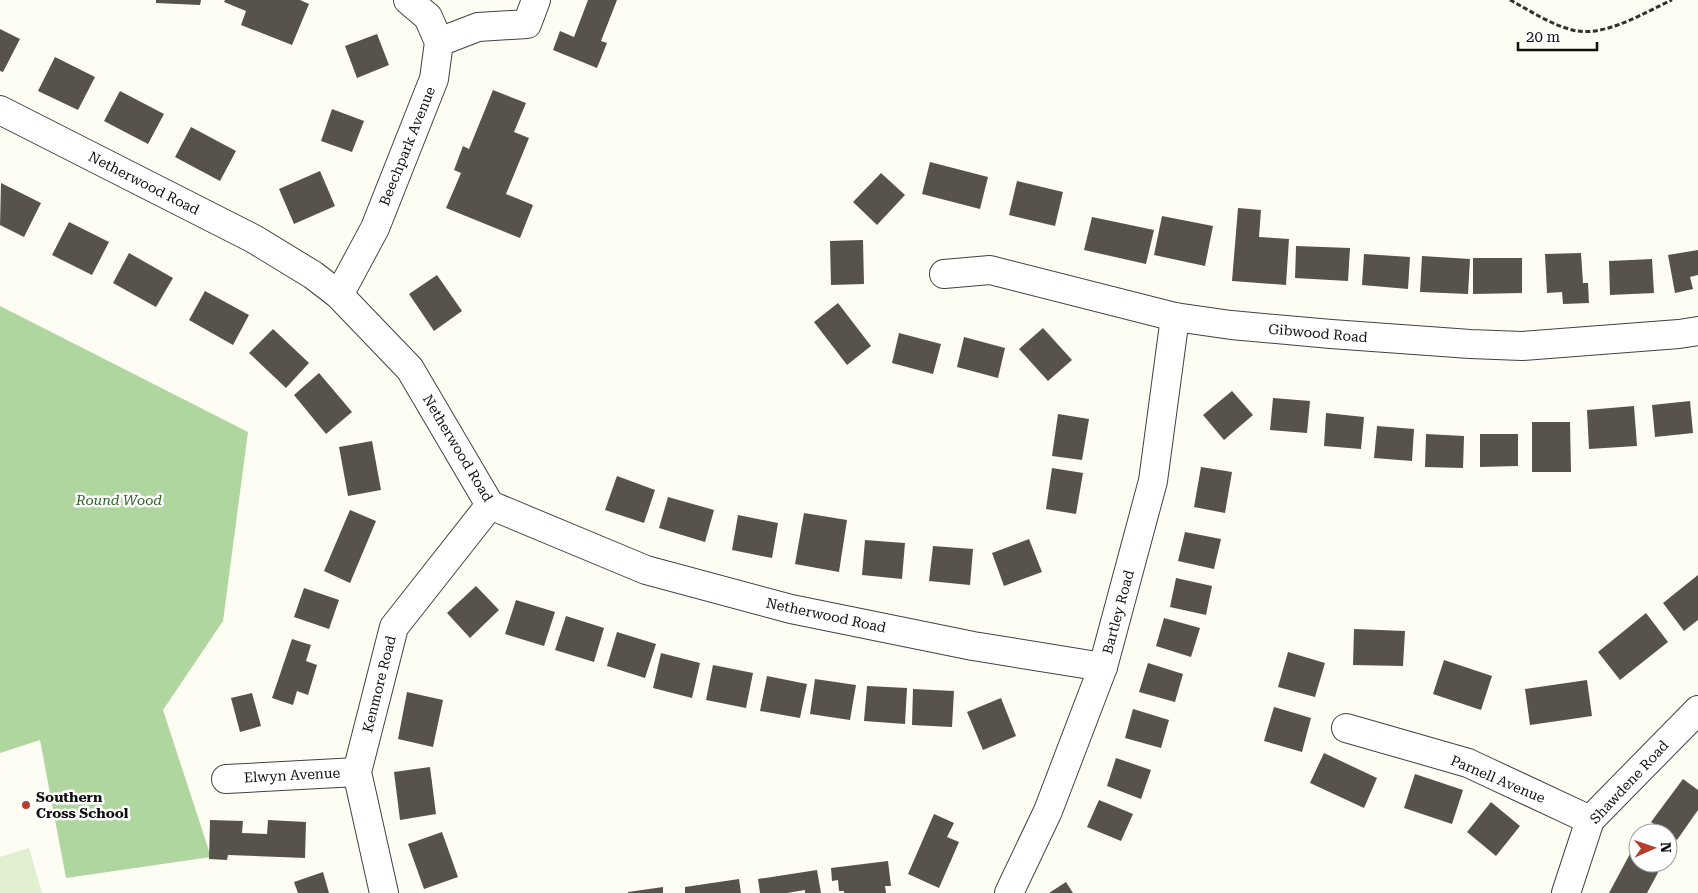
<svg xmlns="http://www.w3.org/2000/svg" width="1698" height="893" font-family="'Roboto Serif',serif">
<style>
.forest{fill:#afd69e}
.pitch{fill:#dfefcf}
.building{fill:#57524c}
.lines{fill:none;stroke-linecap:round;stroke-linejoin:round}
.minor-casing{stroke:#424242;stroke-width:30}
.path{stroke:#313131;stroke-width:3;stroke-dasharray:5 2.5;stroke-linecap:butt}
.minor{stroke:#fff;stroke-width:28}
.poi-dot{fill:#b53e31;stroke:#fff;stroke-width:2}
.labels{text-anchor:middle;dominant-baseline:central;stroke-width:5;stroke-linejoin:round;paint-order:stroke}
.street-label{font-size:14px;fill:#0f0f0f;stroke:#fff}
.park-label{font-size:14px;font-style:italic;fill:#286324;stroke:#fff}
.poi-label{font-size:14px;font-weight:bold;fill:#0f0f0f;stroke:#fff;text-anchor:start}
</style>
<rect width="100%" height="100%" fill="#fefdf3"/>
<path class="forest" d="M 0,306 L 248,432 L 223,621 L 163,710 L 211,857 L 66,878 L 40,740 L 0,753 Z"/>
<path class="pitch" d="M 29,848 L 42,893 L 0,893 L 0,857 Z"/>
<g class="building">
<path d="M 156,0 L 201,0 L 200,5 L 156,3 Z"/>
<path d="M 225,0 L 300,0 L 309,4 L 292,45 L 241,25 L 246,11 L 224,2 Z"/>
<path d="M 588,0 L 617,0 L 601,41 L 607,43 L 597,68 L 553,50 L 560,31 L 574,37 Z"/>
<path d="M 0,29 L 20,39 L 3,72 L 0,71 Z"/>
<path d="M 377,34 L 389,65 L 357,78 L 345,46 Z"/>
<path d="M 55,57 L 95,77 L 78,110 L 38,91 Z"/>
<path d="M 493,90 L 526,103 L 514,132 L 529,138 L 506,194 L 533,205 L 520,238 L 446,208 L 461,173 L 454,170 L 463,146 L 469,149 Z"/>
<path d="M 120,91 L 164,114 L 148,144 L 104,121 Z"/>
<path d="M 332,109 L 364,121 L 352,152 L 321,141 Z"/>
<path d="M 191,127 L 236,151 L 220,181 L 175,157 Z"/>
<path d="M 930,162 L 988,177 L 980,209 L 922,194 Z"/>
<path d="M 320,171 L 335,206 L 294,224 L 279,189 Z"/>
<path d="M 881,173 L 905,195 L 877,225 L 853,202 Z"/>
<path d="M 1017,181 L 1063,192 L 1055,226 L 1009,215 Z"/>
<path d="M 1,183 L 41,203 L 24,237 L 0,225 Z"/>
<path d="M 1238,208 L 1261,210 L 1259,237 L 1289,239 L 1286,285 L 1232,281 Z"/>
<path d="M 1162,216 L 1213,226 L 1205,266 L 1154,255 Z"/>
<path d="M 1092,217 L 1154,230 L 1146,264 L 1084,250 Z"/>
<path d="M 69,222 L 109,242 L 92,275 L 52,255 Z"/>
<path d="M 863,240 L 864,284 L 831,285 L 830,241 Z"/>
<path d="M 1296,246 L 1350,248 L 1348,281 L 1295,278 Z"/>
<path d="M 1698,250 L 1698,275 L 1690,277 L 1693,289 L 1675,293 L 1668,255 Z"/>
<path d="M 129,253 L 173,278 L 156,307 L 113,283 Z"/>
<path d="M 1581,253 L 1583,283 L 1588,283 L 1589,303 L 1563,304 L 1562,292 L 1547,293 L 1545,254 Z"/>
<path d="M 1364,254 L 1410,257 L 1408,289 L 1362,285 Z"/>
<path d="M 1422,256 L 1470,259 L 1468,294 L 1420,292 Z"/>
<path d="M 1473,258 L 1522,258 L 1522,293 L 1473,294 Z"/>
<path d="M 1652,259 L 1654,293 L 1610,295 L 1609,261 Z"/>
<path d="M 437,275 L 462,311 L 434,331 L 409,294 Z"/>
<path d="M 205,291 L 249,315 L 233,345 L 189,320 Z"/>
<path d="M 838,303 L 871,346 L 847,365 L 814,322 Z"/>
<path d="M 1043,328 L 1072,360 L 1048,381 L 1019,349 Z"/>
<path d="M 273,329 L 309,363 L 286,388 L 249,353 Z"/>
<path d="M 899,333 L 941,344 L 933,374 L 892,363 Z"/>
<path d="M 964,337 L 1005,348 L 998,378 L 957,367 Z"/>
<path d="M 319,373 L 352,412 L 326,434 L 294,395 Z"/>
<path d="M 1232,391 L 1253,415 L 1224,440 L 1203,415 Z"/>
<path d="M 1273,398 L 1310,401 L 1307,433 L 1270,430 Z"/>
<path d="M 1690,401 L 1693,433 L 1655,437 L 1652,405 Z"/>
<path d="M 1634,406 L 1637,446 L 1589,449 L 1587,410 Z"/>
<path d="M 1326,413 L 1364,417 L 1361,449 L 1324,446 Z"/>
<path d="M 1058,414 L 1089,419 L 1082,460 L 1052,456 Z"/>
<path d="M 1532,422 L 1570,422 L 1571,472 L 1532,472 Z"/>
<path d="M 1377,426 L 1414,429 L 1412,461 L 1374,458 Z"/>
<path d="M 1426,434 L 1464,436 L 1463,468 L 1425,467 Z"/>
<path d="M 1480,434 L 1518,434 L 1518,466 L 1480,467 Z"/>
<path d="M 372,441 L 381,490 L 348,496 L 339,447 Z"/>
<path d="M 1201,467 L 1232,472 L 1225,513 L 1194,507 Z"/>
<path d="M 1052,468 L 1083,473 L 1076,514 L 1046,509 Z"/>
<path d="M 617,476 L 655,490 L 644,523 L 605,510 Z"/>
<path d="M 668,497 L 714,510 L 705,542 L 659,528 Z"/>
<path d="M 350,510 L 376,521 L 350,583 L 324,571 Z"/>
<path d="M 804,513 L 847,520 L 839,572 L 795,564 Z"/>
<path d="M 738,515 L 778,523 L 772,558 L 732,550 Z"/>
<path d="M 1185,532 L 1221,539 L 1214,569 L 1178,561 Z"/>
<path d="M 1029,539 L 1042,572 L 1004,586 L 992,553 Z"/>
<path d="M 865,540 L 905,543 L 902,579 L 862,575 Z"/>
<path d="M 933,546 L 973,549 L 970,585 L 929,581 Z"/>
<path d="M 1698,575 L 1698,620 L 1684,631 L 1663,603 Z"/>
<path d="M 1176,578 L 1212,586 L 1206,615 L 1170,607 Z"/>
<path d="M 476,586 L 499,610 L 470,638 L 447,613 Z"/>
<path d="M 304,588 L 339,600 L 329,629 L 294,617 Z"/>
<path d="M 516,600 L 555,612 L 544,646 L 505,634 Z"/>
<path d="M 1646,613 L 1668,642 L 1620,680 L 1598,652 Z"/>
<path d="M 566,616 L 604,628 L 594,662 L 555,650 Z"/>
<path d="M 1164,618 L 1200,628 L 1191,657 L 1156,646 Z"/>
<path d="M 1354,629 L 1405,631 L 1403,666 L 1353,665 Z"/>
<path d="M 617,632 L 656,644 L 645,678 L 607,666 Z"/>
<path d="M 292,639 L 311,645 L 306,661 L 317,665 L 308,695 L 297,691 L 293,705 L 272,698 Z"/>
<path d="M 1288,652 L 1325,663 L 1315,697 L 1278,687 Z"/>
<path d="M 661,653 L 700,663 L 692,698 L 653,688 Z"/>
<path d="M 1444,660 L 1492,676 L 1481,710 L 1433,694 Z"/>
<path d="M 1148,663 L 1183,674 L 1175,702 L 1139,692 Z"/>
<path d="M 713,665 L 753,673 L 746,708 L 706,700 Z"/>
<path d="M 767,676 L 807,684 L 800,718 L 760,711 Z"/>
<path d="M 815,679 L 856,685 L 850,720 L 810,714 Z"/>
<path d="M 1587,680 L 1592,716 L 1530,725 L 1525,689 Z"/>
<path d="M 867,686 L 907,688 L 905,724 L 864,721 Z"/>
<path d="M 913,689 L 954,691 L 952,727 L 912,725 Z"/>
<path d="M 407,692 L 443,700 L 433,747 L 398,739 Z"/>
<path d="M 252,693 L 261,726 L 240,732 L 231,698 Z"/>
<path d="M 1001,698 L 1016,736 L 983,750 L 967,712 Z"/>
<path d="M 1274,707 L 1311,718 L 1302,752 L 1264,741 Z"/>
<path d="M 1133,709 L 1169,720 L 1161,748 L 1125,738 Z"/>
<path d="M 1324,753 L 1377,778 L 1364,808 L 1310,783 Z"/>
<path d="M 1116,758 L 1151,770 L 1141,799 L 1107,786 Z"/>
<path d="M 430,767 L 436,814 L 400,820 L 394,772 Z"/>
<path d="M 1415,774 L 1463,790 L 1452,824 L 1404,808 Z"/>
<path d="M 1683,779 L 1698,790 L 1698,810 L 1677,840 L 1651,822 Z"/>
<path d="M 1099,800 L 1133,814 L 1121,841 L 1087,827 Z"/>
<path d="M 1491,802 L 1520,826 L 1496,856 L 1467,832 Z"/>
<path d="M 934,814 L 954,823 L 947,837 L 959,842 L 939,888 L 908,874 Z"/>
<path d="M 210,820 L 243,821 L 242,833 L 267,834 L 268,820 L 306,822 L 305,858 L 228,855 L 227,860 L 209,859 Z"/>
<path d="M 442,832 L 458,877 L 424,889 L 408,844 Z"/>
<path d="M 1631,852 L 1638,855 L 1638,863 L 1653,863 L 1661,867 L 1647,893 L 1609,893 Z"/>
<path d="M 888,861 L 891,886 L 885,886 L 886,893 L 844,893 L 844,891 L 839,891 L 838,880 L 832,881 L 831,868 Z"/>
<path d="M 817,870 L 821,893 L 805,893 L 805,890 L 787,893 L 760,893 L 758,879 Z"/>
<path d="M 323,872 L 329,893 L 298,893 L 294,882 Z"/>
<path d="M 739,879 L 741,893 L 685,893 L 685,887 Z"/>
<path d="M 1066,882 L 1073,893 L 1049,893 Z"/>
<path d="M 663,887 L 663,893 L 628,893 L 628,892 Z"/>
</g>
<g class="lines">
<g class="minor-casing">
<g id="minor">
<path d="M 439,42 L 478,27 L 527,24 L 536,0"/>
<path d="M 0,110 L 254,239 L 313,275 L 339,295 L 410,369 L 490,505 L 646,570 L 791,609 L 973,646 L 1103,667"/>
<path d="M 944,274 L 990,270 L 1175,317 L 1231,325 L 1331,334 L 1470,344 L 1522,346 L 1679,334 L 1698,331"/>
<path d="M 339,295 L 375,228 L 434,79 L 439,42 L 428,17 L 408,0"/>
<path d="M 1346,728 L 1468,763 L 1590,820"/>
<path d="M 226,779 L 357,772"/>
<path d="M 384,893 L 357,772 L 394,627 L 490,505"/>
<path d="M 1009,893 L 1048,811 L 1103,667 L 1153,481 L 1175,317"/>
<path d="M 1566,893 L 1590,820 L 1698,710"/>
</g>
</g>
<path class="path" d="M 1510,0 C 1529,10 1548,23 1569,29 C 1601,40 1643,13 1672,0"/>
<use href="#minor" class="minor"/>
</g>
<circle class="poi-dot" cx="26" cy="805" r="5"/>
<g class="labels">
<g class="street-label">
<text transform="translate(407 146) rotate(-68)">Beechpark Avenue</text>
<text transform="translate(144 183) rotate(27)">Netherwood Road</text>
<text transform="translate(1318 333) rotate(5)">Gibwood Road</text>
<text transform="translate(458 448) rotate(59)">Netherwood Road</text>
<text transform="translate(1118 612) rotate(-75)">Bartley Road</text>
<text transform="translate(826 615) rotate(12)">Netherwood Road</text>
<text transform="translate(379 684) rotate(-76)">Kenmore Road</text>
<text transform="translate(292 775) rotate(-3)">Elwyn Avenue</text>
<text transform="translate(1498 779) rotate(23)">Parnell Avenue</text>
<text transform="translate(1629 782) rotate(-47)">Shawdene Road</text>
</g>
<g class="park-label">
<text x="119" y="500">Round Wood</text>
</g>
<g class="poi-label">
<text x="36" y="797">Southern<tspan x="36" dy="16">Cross School</tspan></text>
</g>
</g>
<g transform="translate(1653 848) rotate(88)"><circle r="24" fill="#ffffff" stroke="#9f9f9f"/>
<path d="M0-4L9 19L0 12L-9 19Z" fill="#b53e31"/>
<text y="-8" font-size="14" font-weight="bold" text-anchor="middle" fill="#0f0f0f">N</text>
</g>
<path d="M1518 42v8h79v-8" fill="none" stroke="#0f0f0f" stroke-width="2.5"/>
<text x="1526" y="42" font-size="15" fill="#0f0f0f" stroke="#ffffff" stroke-width="4" paint-order="stroke">20 m</text>
</svg>
